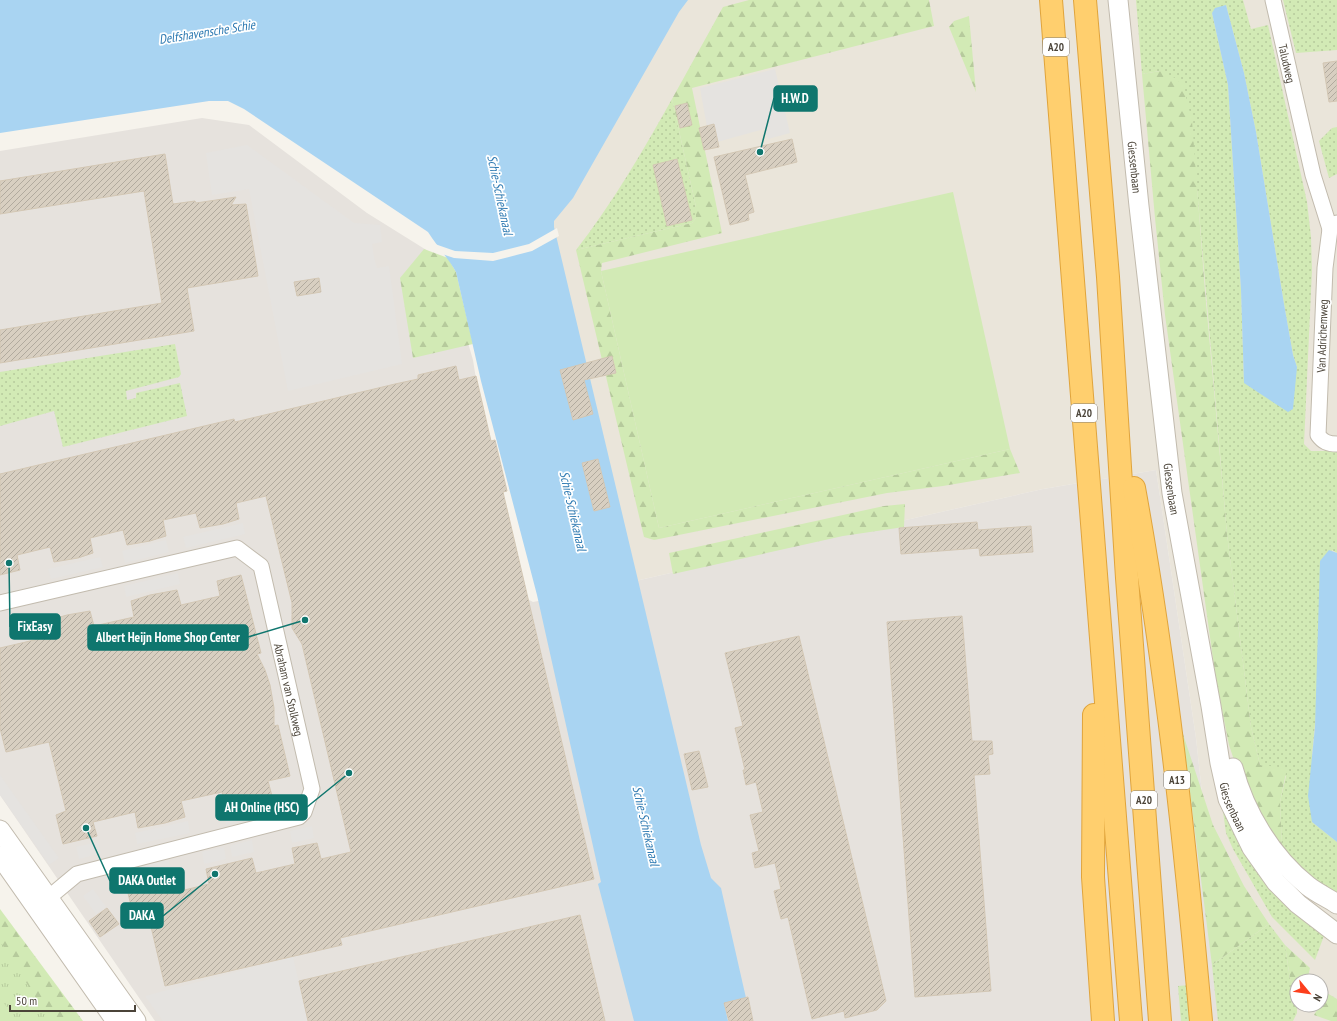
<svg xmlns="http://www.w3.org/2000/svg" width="1337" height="1021" font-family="'PT Sans Narrow',sans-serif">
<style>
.residential{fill:#eae5da;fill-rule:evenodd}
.industrial{fill:#e6e2dd}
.grass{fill:url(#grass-dots);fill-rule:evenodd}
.forest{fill:url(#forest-firs)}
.park{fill:url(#park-tufts)}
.pitch{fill:#d2eab5}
.parking{fill:#e5e3e0}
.water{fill:#a9d4f2}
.pier{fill:#f6f3ec}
.building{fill:url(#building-hatch);stroke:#d3c7b4}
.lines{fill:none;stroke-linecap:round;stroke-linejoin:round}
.minor-casing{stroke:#c2bbae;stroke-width:17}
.tertiary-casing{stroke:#c2bbae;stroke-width:21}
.motorway-casing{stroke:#e0a43c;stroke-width:24}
.minor{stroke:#fff;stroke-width:15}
.tertiary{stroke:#fff;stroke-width:19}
.motorway{stroke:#ffcf6e;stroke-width:22}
.labels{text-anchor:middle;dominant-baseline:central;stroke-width:3.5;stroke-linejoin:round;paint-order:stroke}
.shield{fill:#fff;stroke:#817c74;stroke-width:1}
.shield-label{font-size:11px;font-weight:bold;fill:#4b4439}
.street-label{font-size:12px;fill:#4b4439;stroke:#fff}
.water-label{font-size:13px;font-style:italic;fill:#2e7ab2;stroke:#fff}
.leader{fill:none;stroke:#0f766e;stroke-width:1.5}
.callout-dot{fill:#0f766e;stroke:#fff;stroke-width:1.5}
.callout{fill:#0f766e;stroke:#0f766e;stroke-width:1.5}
.callout-label{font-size:13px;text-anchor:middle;font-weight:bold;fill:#fff}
</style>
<defs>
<pattern id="grass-dots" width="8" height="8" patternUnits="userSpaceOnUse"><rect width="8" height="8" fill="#d2eab5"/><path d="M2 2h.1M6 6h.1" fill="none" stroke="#b6ca9c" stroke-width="1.8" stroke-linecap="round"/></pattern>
<pattern id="forest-firs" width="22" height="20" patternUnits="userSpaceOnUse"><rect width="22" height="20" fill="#d2eab5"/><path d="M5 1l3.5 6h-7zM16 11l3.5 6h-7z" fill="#b6ca9c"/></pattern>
<pattern id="park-tufts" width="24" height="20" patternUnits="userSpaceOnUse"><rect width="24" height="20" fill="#d2eab5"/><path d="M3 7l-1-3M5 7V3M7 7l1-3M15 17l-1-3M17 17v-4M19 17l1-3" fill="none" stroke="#b6ca9c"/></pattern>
<pattern id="building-hatch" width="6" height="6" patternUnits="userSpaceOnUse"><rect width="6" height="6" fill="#d8cfc1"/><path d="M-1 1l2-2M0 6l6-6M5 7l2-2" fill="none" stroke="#b1aa9e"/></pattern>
</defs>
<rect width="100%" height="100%" fill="#f6f3ec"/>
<path class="residential" d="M 678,0 L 1337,0 L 1337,1021 L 1227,1021 L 1196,738 L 1156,470 L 1043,489 L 622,584 L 539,214 ZM 1297,981 L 1321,981 L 1321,1005 L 1297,1005 Z"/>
<path class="industrial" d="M 202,118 L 249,125 L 367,213 L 444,261 L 473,360 L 509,589 L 533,602 L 622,584 L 1043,489 L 1156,470 L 1196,738 L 1227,1021 L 155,1021 L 0,795 L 0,151 Z"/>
<g class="grass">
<path d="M 1136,0 L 1243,0 L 1251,29 L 1268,25 L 1307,202 L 1311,237 L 1312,270 L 1304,444 L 1311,451 L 1337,451 L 1337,553 L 1332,550 L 1312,755 L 1312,822 L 1337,842 L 1337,898 L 1319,886 L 1282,847 L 1280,802 L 1286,776 L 1260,765 L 1251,727 L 1227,534 L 1197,189 L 1160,71 L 1142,74 ZM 1226,5 L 1244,73 L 1256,132 L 1284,304 L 1293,355 L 1297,367 L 1244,382 L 1241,290 L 1228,85 L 1212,13 Z"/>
<path d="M 1283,0 L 1337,0 L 1337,50 L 1296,53 Z"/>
<path d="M 672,99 L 696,207 L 696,218 L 692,223 L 576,250 C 612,204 643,151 672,99 Z"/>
<path d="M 1337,127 L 1337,174 L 1329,178 L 1319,141 L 1332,128 Z"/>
<path d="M 175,344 L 181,374 L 179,377 L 126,391 L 127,400 L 136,398 L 136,393 L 180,383 L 187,416 L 63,447 L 54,411 L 0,426 L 0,372 Z"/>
<path d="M 1220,790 L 1325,933 L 1315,960 L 1272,917 L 1233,849 L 1226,833 Z"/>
<path d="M 1269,924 L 1285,945 L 1290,979 L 1297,995 L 1297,1013 L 1293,1021 L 1218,1021 L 1212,965 Z"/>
<path d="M 1190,985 L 1193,1021 L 1181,1021 L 1178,986 Z"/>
</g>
<g class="forest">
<path d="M 749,0 L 929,0 L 934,26 L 692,88 L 722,233 L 602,263 L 601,271 L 659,528 L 1010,449 L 1020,473 L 943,486 L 887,493 L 654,540 L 644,537 L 576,250 L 692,223 L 696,218 L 696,207 L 672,99 L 723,7 Z"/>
<path d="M 969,16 L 976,92 L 949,27 L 954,21 Z"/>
<path d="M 1160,71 L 1175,78 L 1183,85 L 1192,121 L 1205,291 L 1227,534 L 1251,727 L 1260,765 L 1287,768 L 1280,802 L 1282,847 L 1254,806 L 1240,778 L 1229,745 L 1216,680 L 1165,315 L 1155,218 L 1142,74 Z"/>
<path d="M 424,249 L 448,258 L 456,272 L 473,344 L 413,358 L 400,278 Z"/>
<path d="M 905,504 L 904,527 L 843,536 L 673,574 L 669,553 L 884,506 Z"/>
<path d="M 1182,731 L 1213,825 L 1244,886 L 1269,924 L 1212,965 Z"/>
<path d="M 0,909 L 83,1021 L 29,1021 L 0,970 Z"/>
<path d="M 1285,945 L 1310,968 L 1307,981 L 1297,981 L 1297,998 L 1290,979 Z"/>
<path d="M 1327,993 L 1337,999 L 1337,1021 L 1331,1021 L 1314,1015 Z"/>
</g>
<path class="park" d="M 0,941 L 6,950 L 50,1021 L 0,1021 Z"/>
<g class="pitch">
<path d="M 953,192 L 1010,449 L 659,528 L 601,271 Z"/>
<path d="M 0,998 L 17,1021 L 0,1021 Z"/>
</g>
<g class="parking">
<path d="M 775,69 L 790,133 L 768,139 L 764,129 L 710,144 L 700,88 Z"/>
<path d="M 247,145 L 354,223 L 380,225 L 382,242 L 372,244 L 374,258 L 377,268 L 389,266 L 402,364 L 288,391 L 249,189 L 212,195 L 206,153 Z"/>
<path d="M 243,523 L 245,534 L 186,548 L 183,537 Z"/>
<path d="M 166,540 L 169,552 L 125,563 L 122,551 Z"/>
<path d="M 100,557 L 103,567 L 51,579 L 48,569 Z"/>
<path d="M 178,573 L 180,584 L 126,597 L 124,586 Z"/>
<path d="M 0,775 L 59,858 L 49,865 L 0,795 Z"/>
<path d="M 275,800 L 278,811 L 226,824 L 223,812 Z"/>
<path d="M 188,821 L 190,833 L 137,844 L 135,833 Z"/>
<path d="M 312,826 L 314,838 L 292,843 L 290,831 Z"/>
<path d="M 252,840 L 254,852 L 232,857 L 230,846 Z"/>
<path d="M 98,842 L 101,853 L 79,859 L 76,847 Z"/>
<path d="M 224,847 L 226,859 L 204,864 L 202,852 Z"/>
<path d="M 169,860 L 171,871 L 118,883 L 116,872 Z"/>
<path d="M 93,889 L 106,907 L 96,914 L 83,896 Z"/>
<path d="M 293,957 L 308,1021 L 163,1021 L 145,996 Z"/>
</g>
<g class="water">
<path d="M 0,0 L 688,0 L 679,12 L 573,198 L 554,221 L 554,227 L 701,845 L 711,878 L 721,888 L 746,998 L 724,1003 L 728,1021 L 634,1021 L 598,884 L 601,882 L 537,595 L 481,381 L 456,272 C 448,258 437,246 428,232 L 244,109 L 228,101 L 209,101 L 0,133 Z"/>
<path d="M 1226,5 L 1244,73 L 1256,132 L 1284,304 L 1293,355 L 1297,367 L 1293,409 L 1288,412 L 1244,383 L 1241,290 L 1228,85 L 1212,13 L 1215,8 Z"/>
<path d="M 1329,550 L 1337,553 L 1337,842 L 1312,822 L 1308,796 L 1315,727 L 1320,561 Z"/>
</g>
<path class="pier" d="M 557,228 L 559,236 L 532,251 L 493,261 L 454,258 L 439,253 L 432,243 L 455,251 L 493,253 L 529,244 Z"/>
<g class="building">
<path d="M 1337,61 L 1337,101 L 1329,102 L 1323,63 Z"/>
<path d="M 687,103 L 692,125 L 680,128 L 675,106 Z"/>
<path d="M 714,124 L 719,147 L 704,150 L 699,128 Z"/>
<path d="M 792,139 L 797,162 L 745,175 L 754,212 L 748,214 L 749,220 L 730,225 L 714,157 Z"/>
<path d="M 165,154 L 173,204 L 195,201 L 196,203 L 236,197 L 231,205 L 246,204 L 258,276 L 187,288 L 194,331 L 0,363 L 0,330 L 162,303 L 144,191 L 0,214 L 0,181 Z"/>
<path d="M 677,159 L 692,220 L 667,226 L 653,165 Z"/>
<path d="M 319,278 L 321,292 L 297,296 L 294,282 Z"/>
<path d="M 612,356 L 616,373 L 584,380 L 593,414 L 573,420 L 560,370 Z"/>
<path d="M 456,366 L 459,380 L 476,376 L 491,441 L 495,440 L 507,491 L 503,492 L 594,879 L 340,938 L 342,945 L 165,986 L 148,914 L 134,918 L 127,889 L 165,880 L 168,894 L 209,884 L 206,869 L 252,858 L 256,873 L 295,864 L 292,848 L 317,843 L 321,859 L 351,852 L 302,644 L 292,628 L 292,603 L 266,496 L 236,503 L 239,519 L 223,524 L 200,528 L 196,513 L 163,520 L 166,536 L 150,541 L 127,545 L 123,530 L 90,538 L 93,553 L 78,558 L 54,562 L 50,547 L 17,555 L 20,570 L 0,575 L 0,474 L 234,419 L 235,422 L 395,384 L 418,379 L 418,375 Z"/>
<path d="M 598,459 L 610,507 L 594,511 L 582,463 Z"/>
<path d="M 977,522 L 978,530 L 1031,526 L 1033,552 L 980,556 L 979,548 L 901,554 L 899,528 Z"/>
<path d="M 241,575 L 261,653 L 257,654 L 265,670 L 270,685 L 274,708 L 274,726 L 278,725 L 290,776 L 268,781 L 272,796 L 253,802 L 226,807 L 222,792 L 181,801 L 185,817 L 165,823 L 138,828 L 135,812 L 93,822 L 97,836 L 63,844 L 56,815 L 66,811 L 49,742 L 6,752 L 0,728 L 0,648 L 47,637 L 43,622 L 67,615 L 90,611 L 94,626 L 134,617 L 131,601 L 150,595 L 177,590 L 181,605 L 220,596 L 217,581 Z"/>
<path d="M 962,616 L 972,741 L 992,741 L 993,754 L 988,755 L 990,774 L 974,775 L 991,991 L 915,997 L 887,622 Z"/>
<path d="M 799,636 L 886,1001 L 877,1010 L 845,1018 L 844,1011 L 812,1019 L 788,917 L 781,919 L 774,891 L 781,889 L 775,863 L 755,868 L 752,853 L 759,851 L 750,815 L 763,812 L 756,782 L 746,785 L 743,770 L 745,770 L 735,728 L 743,726 L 725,653 Z"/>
<path d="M 699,751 L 708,787 L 692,790 L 684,754 Z"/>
<path d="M 107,908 L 119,924 L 100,937 L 89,921 Z"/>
<path d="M 580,915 L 605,1021 L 308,1021 L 299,981 Z"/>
<path d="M 748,997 L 753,1021 L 729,1021 L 724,1003 Z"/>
</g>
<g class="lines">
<g class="minor-casing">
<g id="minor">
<path id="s1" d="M 1273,0 L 1313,175 L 1330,229"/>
<path d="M 1337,223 L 1330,229 L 1325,268 L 1318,435 C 1323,442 1328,444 1337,444"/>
<path id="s2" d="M 0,603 L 237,548 L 261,566 L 312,789 L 304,812 L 299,817 L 77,874 L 41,904"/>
</g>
</g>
<g class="tertiary-casing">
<g id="tertiary">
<path id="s3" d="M 1118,0 L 1139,206 L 1172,493 L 1211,706 L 1220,763 L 1228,799 L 1252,848 L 1276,882 L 1298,904 L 1337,934"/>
<path d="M 1233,768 C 1245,813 1271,856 1308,886 C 1317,893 1328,898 1337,904"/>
<path d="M 0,830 L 136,1021"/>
<path d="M 0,856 L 116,1021"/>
</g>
</g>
<g class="motorway-casing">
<g id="motorway">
<path d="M 1051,0 L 1131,1021"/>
<path d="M 1085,0 L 1108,277 L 1127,578 L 1160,1021"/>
<path d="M 1134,488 C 1166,664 1185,843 1201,1021"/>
<path d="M 1094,715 L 1093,877 L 1103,1021"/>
</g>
</g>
<use href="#minor" class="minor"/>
<use href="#tertiary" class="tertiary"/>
<use href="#motorway" class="motorway"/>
</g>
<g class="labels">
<g class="shield">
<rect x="1043" y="38" width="26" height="18" rx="3"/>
<rect x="1071" y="404" width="26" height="18" rx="3"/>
<rect x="1164" y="771" width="26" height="18" rx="3"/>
<rect x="1131" y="791" width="26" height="18" rx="3"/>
</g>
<g class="shield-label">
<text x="1056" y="47">A20</text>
<text x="1084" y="413">A20</text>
<text x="1177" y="780">A13</text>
<text x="1144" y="800">A20</text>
</g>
<g class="street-label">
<text stroke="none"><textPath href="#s1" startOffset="65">Taludweg</textPath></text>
<text stroke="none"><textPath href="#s3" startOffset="168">Giessenbaan</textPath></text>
<text transform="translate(1322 336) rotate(-88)">Van Adrichemweg</text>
<text stroke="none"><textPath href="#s3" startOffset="492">Giessenbaan</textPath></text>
<text stroke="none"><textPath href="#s2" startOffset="400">Abraham van Stolkweg</textPath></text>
<text stroke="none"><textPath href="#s3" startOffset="816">Giessenbaan</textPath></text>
</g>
<g class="water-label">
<text transform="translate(207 32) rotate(-9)">Delfshavensche Schie</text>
<text transform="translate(500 195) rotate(78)">Schie-Schiekanaal</text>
<text transform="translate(573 511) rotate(77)">Schie-Schiekanaal</text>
<text transform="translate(646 826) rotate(77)">Schie-Schiekanaal</text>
</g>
</g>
<path class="leader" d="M760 152L774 98M9 563L10 627M305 620L248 637M349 773L307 807M86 828L110 881M215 874L163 916"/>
<g class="callout-dot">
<circle cx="760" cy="152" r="4"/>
<circle cx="9" cy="563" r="4"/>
<circle cx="305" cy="620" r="4"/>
<circle cx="349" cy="773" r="4"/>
<circle cx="86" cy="828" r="4"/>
<circle cx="215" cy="874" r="4"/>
</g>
<g class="callout">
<rect x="774" y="86" width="43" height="25" rx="4"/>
<rect x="10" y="614" width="50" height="25" rx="4"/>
<rect x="88" y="625" width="160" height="25" rx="4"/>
<rect x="216" y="795" width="91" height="25" rx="4"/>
<rect x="110" y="868" width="74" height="25" rx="4"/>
<rect x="121" y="903" width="42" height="25" rx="4"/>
</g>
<g class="callout-label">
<text x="795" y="103">H.W.D</text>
<text x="35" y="631">FixEasy</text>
<text x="168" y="642">Albert Heijn Home Shop Center</text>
<text x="262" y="812">AH Online (HSC)</text>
<text x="147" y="885">DAKA Outlet</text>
<text x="142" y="920">DAKA</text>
</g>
<g transform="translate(1309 993) rotate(119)"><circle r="19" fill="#ffffff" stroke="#b7b4b0"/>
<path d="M0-3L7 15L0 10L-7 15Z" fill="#fc3f1d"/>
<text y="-6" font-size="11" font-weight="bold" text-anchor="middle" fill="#4b4439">N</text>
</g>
<path d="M10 1005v6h125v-6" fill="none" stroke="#4b4439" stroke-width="2"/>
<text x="16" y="1005" font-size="12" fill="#4b4439" stroke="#ffffff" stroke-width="3" paint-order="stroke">50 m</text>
</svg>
